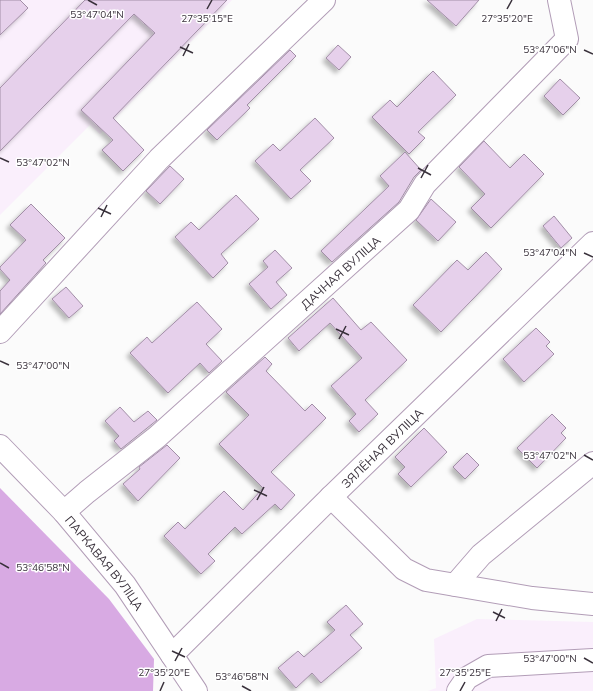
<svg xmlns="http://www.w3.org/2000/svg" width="593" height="691" font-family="Mulish,sans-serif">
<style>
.built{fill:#faeffc}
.forest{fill:#d8aae3}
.building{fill:#e6d0eb;stroke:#a28ea7;filter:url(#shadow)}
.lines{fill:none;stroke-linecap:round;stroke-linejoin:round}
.minor-casing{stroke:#b29db7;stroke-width:24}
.minor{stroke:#fff;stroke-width:22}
.ticks{fill:none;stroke:#39313b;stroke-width:1.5}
.labels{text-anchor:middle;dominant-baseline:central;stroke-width:3;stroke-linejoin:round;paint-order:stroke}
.street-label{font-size:12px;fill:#39313b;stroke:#fff}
.ticks-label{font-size:10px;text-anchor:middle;fill:#39313b;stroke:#fff;stroke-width:3;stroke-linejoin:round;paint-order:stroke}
</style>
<defs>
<filter id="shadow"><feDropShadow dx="-3.5" dy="3.5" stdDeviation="2" flood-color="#0004"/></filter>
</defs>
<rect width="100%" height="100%" fill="#fbfbfb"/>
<g class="built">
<path d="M 0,0 L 232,0 L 100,134 L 90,125 L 0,215 Z"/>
<path d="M 477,619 L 593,622 L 593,691 L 428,691 L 436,688 L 434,639 Z"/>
</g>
<path class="forest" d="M 0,488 L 109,599 L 154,659 L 153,691 L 0,691 Z"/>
<g class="building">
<path d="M 0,0 L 20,0 L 28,8 L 0,35 Z"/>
<path d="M 85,0 L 227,0 L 113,118 L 144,150 L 123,171 L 102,150 L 113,140 L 81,110 L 155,33 L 134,14 L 0,151 L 0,88 Z"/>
<path d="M 427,0 L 479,0 L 456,26 Z"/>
<path d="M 338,45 L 351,57 L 339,70 L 326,58 Z"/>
<path d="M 290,50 L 296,56 L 247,105 L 250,108 L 217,140 L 207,130 Z"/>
<path d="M 433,71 L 456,95 L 418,132 L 425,138 L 409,154 L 372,117 L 390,100 L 397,107 Z"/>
<path d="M 560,79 L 580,98 L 563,115 L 544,96 Z"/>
<path d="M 315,118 L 334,138 L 300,170 L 311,181 L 291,199 L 255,161 L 273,144 L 280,151 Z"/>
<path d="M 484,141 L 510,168 L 524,154 L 544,174 L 491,228 L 471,208 L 485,194 L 459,167 Z"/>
<path d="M 405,152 L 421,170 L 414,177 L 399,202 L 332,262 L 321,251 L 389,186 L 380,176 Z"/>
<path d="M 170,166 L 184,179 L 160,204 L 146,191 Z"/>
<path d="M 236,195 L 259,219 L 221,254 L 228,263 L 213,278 L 175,237 L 191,222 L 199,230 Z"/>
<path d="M 431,199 L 456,222 L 438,241 L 416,220 Z"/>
<path d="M 31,204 L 65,238 L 43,260 L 46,263 L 0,314 L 0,291 L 10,280 L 0,269 L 0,267 L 26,240 L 10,225 Z"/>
<path d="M 554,216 L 572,238 L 561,248 L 543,226 Z"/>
<path d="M 275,250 L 292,268 L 276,282 L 287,295 L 271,309 L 249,284 L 268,267 L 263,261 Z"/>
<path d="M 486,252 L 502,269 L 441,332 L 413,305 L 457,260 L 468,270 Z"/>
<path d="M 66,287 L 83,306 L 69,318 L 52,299 Z"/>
<path d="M 333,298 L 361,330 L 371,322 L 407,360 L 365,400 L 378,414 L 359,432 L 349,421 L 356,414 L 331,386 L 362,358 L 330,323 L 299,351 L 288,338 Z"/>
<path d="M 197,302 L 222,329 L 206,344 L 222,361 L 209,373 L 200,363 L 168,393 L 130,353 L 147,337 L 152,343 Z"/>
<path d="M 536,328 L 550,342 L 546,346 L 554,354 L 524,382 L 503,359 Z"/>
<path d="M 265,357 L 272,364 L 266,371 L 305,411 L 312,404 L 326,418 L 271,472 L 295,495 L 281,510 L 275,504 L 242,534 L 235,527 L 208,554 L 215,561 L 201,574 L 164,536 L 178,522 L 185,529 L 224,491 L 243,510 L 263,488 L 219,444 L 249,415 L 226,392 Z"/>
<path d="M 120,407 L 134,422 L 148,411 L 157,420 L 121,449 L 114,441 L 119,436 L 105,421 Z"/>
<path d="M 552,414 L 566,428 L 561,433 L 566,438 L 537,468 L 517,448 Z"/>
<path d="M 424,428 L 447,452 L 411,487 L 398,474 L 405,467 L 395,457 Z"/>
<path d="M 167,445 L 180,458 L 138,501 L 123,484 L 140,469 L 139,467 Z"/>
<path d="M 467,453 L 479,465 L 465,479 L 453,467 Z"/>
<path d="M 346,605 L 363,624 L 350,635 L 362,648 L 321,683 L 312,673 L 296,688 L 278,668 L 298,651 L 304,657 L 335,630 L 327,622 Z"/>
</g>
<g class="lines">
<g class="minor-casing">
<g id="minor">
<path d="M 0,332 L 159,159 L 324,0"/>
<path id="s1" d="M 0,446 L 64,512 L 125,585 L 196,691"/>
<path d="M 331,497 L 404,569 L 426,580 L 532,598 L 593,604"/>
<path id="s2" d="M 64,512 L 87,492 L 157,437 L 409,210 L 425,184 L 567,39 L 559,0"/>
<path d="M 455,585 L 481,555 L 593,463"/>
<path id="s3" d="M 172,655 L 331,497 L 593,243"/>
<path d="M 458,691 L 467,678 L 488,666 L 593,660"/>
</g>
</g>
<use href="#minor" class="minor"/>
</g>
<path class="ticks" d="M 88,0 L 97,5M 207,9 L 212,0M 507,9 L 512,0M 180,47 L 193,53M 584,50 L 593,54M 183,56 L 189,44M 0,158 L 9,162M 418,168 L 431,175M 421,178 L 428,165M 98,208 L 111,214M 101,217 L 107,205M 584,253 L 593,257M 336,329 L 349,335M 339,339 L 346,326M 0,361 L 9,365M 584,455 L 593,460M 254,490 L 267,496M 257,500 L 264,487M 0,563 L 9,568M 493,612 L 505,618M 496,621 L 502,609M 172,651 L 185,657M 584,658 L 593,663M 175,661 L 182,648M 242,686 L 251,691M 160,691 L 164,682M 460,691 L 465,682"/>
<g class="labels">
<g class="street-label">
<text stroke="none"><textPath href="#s2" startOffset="366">ДАЧНАЯ ВУЛІЦА</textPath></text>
<text stroke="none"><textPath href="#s3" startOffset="295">ЗЯЛЁНАЯ ВУЛІЦА</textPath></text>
<text stroke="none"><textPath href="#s1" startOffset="157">ПАРКАВАЯ ВУЛІЦА</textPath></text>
</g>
</g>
<g class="ticks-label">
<text x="97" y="18">53°47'04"N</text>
<text x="207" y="22">27°35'15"E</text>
<text x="507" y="22">27°35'20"E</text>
<text x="550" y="53">53°47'06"N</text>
<text x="43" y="166">53°47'02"N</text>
<text x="550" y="256">53°47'04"N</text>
<text x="43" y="369">53°47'00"N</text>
<text x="550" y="459">53°47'02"N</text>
<text x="43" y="571">53°46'58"N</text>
<text x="550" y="662">53°47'00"N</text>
<text x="164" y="676">27°35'20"E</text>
<text x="465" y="676">27°35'25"E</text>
<text x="242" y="680">53°46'58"N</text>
</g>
</svg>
